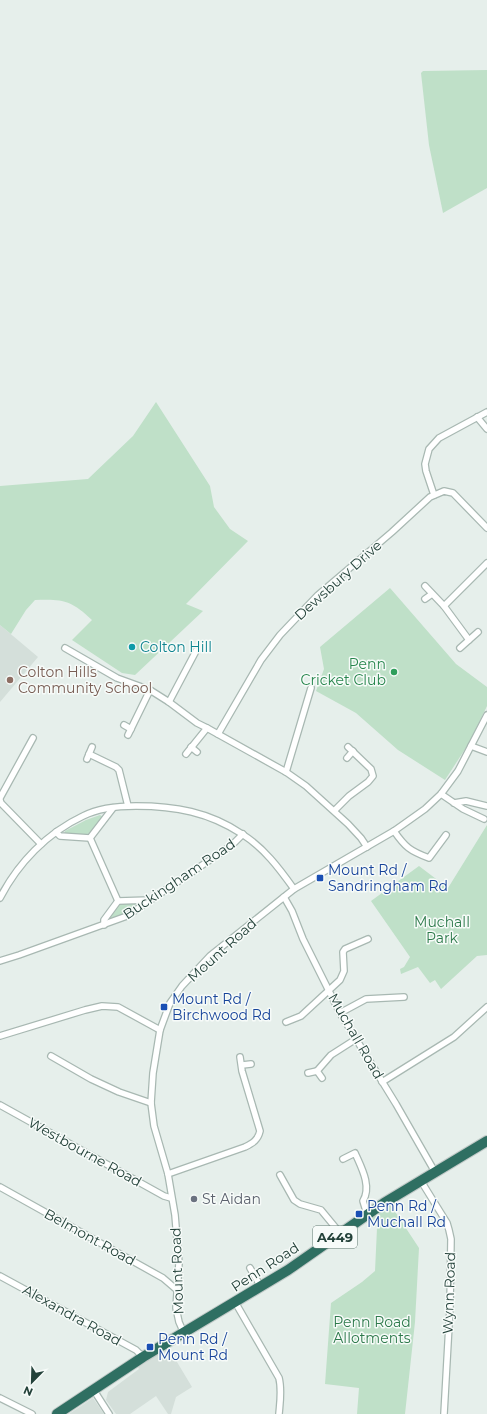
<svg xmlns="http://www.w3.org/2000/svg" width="487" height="1414" font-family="Montserrat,sans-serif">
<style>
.built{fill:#d4dfda}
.green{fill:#bfe0c8}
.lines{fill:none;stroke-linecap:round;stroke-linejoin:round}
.street-casing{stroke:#a8b8b2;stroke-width:8}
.highway-casing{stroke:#c2cac8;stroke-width:12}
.street{stroke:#fff;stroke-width:5.5}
.highway{stroke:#2f6f62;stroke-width:10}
.culture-dot{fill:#0f9aa8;stroke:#f7fbf9;stroke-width:1.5}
.leisure-dot{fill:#2e9e5b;stroke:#f7fbf9;stroke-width:1.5}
.education-dot{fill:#8d6e63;stroke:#f7fbf9;stroke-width:1.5}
.transit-dot{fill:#1a4fb4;stroke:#f7fbf9;stroke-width:1.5}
.worship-dot{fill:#6b7280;stroke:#f7fbf9;stroke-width:1.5}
.labels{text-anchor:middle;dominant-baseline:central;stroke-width:3;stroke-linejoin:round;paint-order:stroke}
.shield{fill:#f7fbf9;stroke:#637a73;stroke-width:1}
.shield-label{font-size:13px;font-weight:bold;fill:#24423a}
.street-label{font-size:14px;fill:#24423a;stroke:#f7fbf9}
.culture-label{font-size:14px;fill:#0d838f;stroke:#f7fbf9;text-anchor:start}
.leisure-label{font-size:14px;fill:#27864d;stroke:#f7fbf9;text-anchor:end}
.education-label{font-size:14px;fill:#785e54;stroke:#f7fbf9;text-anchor:start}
.transit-label{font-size:14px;fill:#164399;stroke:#f7fbf9;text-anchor:start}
.park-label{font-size:14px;fill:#2d7a4b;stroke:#f7fbf9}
.worship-label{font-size:14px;fill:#5b616d;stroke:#f7fbf9;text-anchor:start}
</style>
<rect width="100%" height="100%" fill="#e6efeb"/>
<g class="built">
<path d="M 0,625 L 38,657 L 0,702 Z"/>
<path d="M 168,1347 L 192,1387 L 176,1397 L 171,1414 L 168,1414 L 156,1396 L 130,1414 L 116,1414 L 106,1400 L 108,1392 L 139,1369 L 138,1367 Z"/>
<path d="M 93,1398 L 104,1414 L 69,1414 Z"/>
</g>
<g class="green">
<path d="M 487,70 L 487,188 L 443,213 L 429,145 L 421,73 L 423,71 Z"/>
<path d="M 156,402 L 210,486 L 214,507 L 230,529 L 248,541 L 186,604 L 203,611 L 135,675 L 122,673 L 72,640 L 92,620 C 71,600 63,599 35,600 L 26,610 L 11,634 L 0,625 L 0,486 L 88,479 L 133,436 Z"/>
<path d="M 390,588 L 456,664 L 487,687 L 487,706 L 469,743 L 445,780 L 398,750 L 356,713 L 316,691 L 324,669 L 320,647 Z"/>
<path d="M 100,815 L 103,817 C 87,838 90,836 64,834 L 65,831 L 86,820 Z"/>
<path d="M 487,825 L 487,955 L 477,956 L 441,989 L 435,980 L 430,983 L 418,967 L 401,974 L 400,969 L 404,967 L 410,957 L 371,901 L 419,866 L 448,888 Z"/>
<path d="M 131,903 L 135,904 L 135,908 L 121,917 L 110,920 L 109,919 L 117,905 Z"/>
<path d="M 390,1204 L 419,1248 L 415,1322 L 405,1414 L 357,1414 L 359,1388 L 325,1384 L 331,1303 L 362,1282 L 375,1271 L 377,1228 L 370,1219 Z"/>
</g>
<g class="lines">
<g class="street-casing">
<g id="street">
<path d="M 477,417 L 487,429"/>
<path d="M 434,495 L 426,471 L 425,464 L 429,449 L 439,438 L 487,412"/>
<path d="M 425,586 L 444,606 L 469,640 L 460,648"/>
<path d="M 425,599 L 432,594"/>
<path d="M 444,606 L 487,563"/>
<path d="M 469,640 L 478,632"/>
<path d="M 65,648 L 117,678 L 150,690 L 169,702 L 197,723 L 207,728"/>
<path d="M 169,702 L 196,651"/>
<path d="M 124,725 L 131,729"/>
<path d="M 218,734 L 261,660 L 280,635 L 318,595 L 392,532 L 430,497 L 444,491 L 453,493 L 487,528"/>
<path d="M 128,735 L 150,690"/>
<path d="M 471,746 L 487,752"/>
<path d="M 191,747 L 197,752"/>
<path d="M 89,754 L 116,767 L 119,770 L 128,806"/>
<path d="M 186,754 L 207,728 L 286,772 L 306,786 L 348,824 L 361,838 L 367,847"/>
<path d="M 347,758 L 353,751"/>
<path d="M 87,759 L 92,747"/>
<path d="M 286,772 L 311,688"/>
<path d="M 441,794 L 463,809 L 484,819"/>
<path d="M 0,798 L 33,738"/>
<path d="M 0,800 L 1,803 L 41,844"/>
<path d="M 454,803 L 466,801 L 487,806"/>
<path d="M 335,810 L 349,796 L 368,782 L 373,776 L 371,769 L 348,747"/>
<path d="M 394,831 C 405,847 410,851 429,858 L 446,835"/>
<path d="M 56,832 L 60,836 L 90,838 L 113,808"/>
<path d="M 90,838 L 118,901"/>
<path d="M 284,897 L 292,911 L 303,939 L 340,1013 L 396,1104 L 435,1172"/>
<path d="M 0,898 C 18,863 47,833 83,816 C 99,808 118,806 136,806 C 175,806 209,812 242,834 C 264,848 279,868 294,889"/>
<path d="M 104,925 L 104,920 L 118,901 L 150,900"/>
<path d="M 0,961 L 19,955 L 127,916 L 232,845 L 243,834"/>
<path d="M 340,1013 L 366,999 L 404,997"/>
<path d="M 286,1022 L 301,1016 L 340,980 L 344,971 L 343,952 L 345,949 L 368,939"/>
<path d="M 0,1036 L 85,1010 L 102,1006 L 118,1007 L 160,1030"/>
<path d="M 51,1056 L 91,1079 L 119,1092 L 151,1103"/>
<path d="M 242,1065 L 251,1064"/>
<path d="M 317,1071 L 331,1055 L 356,1039"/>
<path d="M 308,1073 L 317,1071 L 322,1078"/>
<path d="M 382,1082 L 454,1037 L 487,1007"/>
<path d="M 0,1105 L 164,1196 L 171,1198"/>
<path d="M 343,1159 L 355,1153 C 361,1167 372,1186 363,1201 L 367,1214"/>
<path d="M 168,1174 L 245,1147 C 253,1143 258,1140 260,1131 L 242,1071 L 240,1057"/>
<path d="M 280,1175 L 294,1200 L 300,1204 L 321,1210 L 340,1233"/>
<path d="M 421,1181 L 447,1223 L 449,1230 L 451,1239 L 450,1307 L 444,1414"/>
<path d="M 0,1187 L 163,1278 L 177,1290"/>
<path d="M 250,1268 L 261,1287"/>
<path d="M 0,1276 L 136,1350 L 143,1357"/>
<path d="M 235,1302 L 279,1378 C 282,1390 280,1402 279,1414"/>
<path d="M 183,1331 L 179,1322 L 176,1308 L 179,1263 L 175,1215 L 168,1174 L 154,1126 L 151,1103 L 153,1073 L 160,1030 L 170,1003 L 182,986 L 210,956 L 294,889 L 394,831 L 425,809 L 441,794 L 458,771 L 487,715"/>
<path d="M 93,1389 L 109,1414"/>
<path d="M 0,1398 L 32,1414"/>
</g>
</g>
<g class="highway-casing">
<path id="highway" d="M 57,1414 L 143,1357 L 288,1270 L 384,1203 L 487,1141"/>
</g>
<use href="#street" class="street"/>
<use href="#highway" class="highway"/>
</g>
<circle class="culture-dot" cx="132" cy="647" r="4"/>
<circle class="leisure-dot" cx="394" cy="672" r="4"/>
<circle class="education-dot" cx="10" cy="680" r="4"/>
<g class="transit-dot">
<rect x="316" y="874" width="8" height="8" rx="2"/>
<rect x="160" y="1003" width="8" height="8" rx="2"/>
<rect x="355" y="1210" width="8" height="8" rx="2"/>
<rect x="146" y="1343" width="8" height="8" rx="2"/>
</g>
<circle class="worship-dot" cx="194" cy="1199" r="4"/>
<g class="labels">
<rect class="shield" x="313" y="1226" width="44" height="22" rx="3"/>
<g class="shield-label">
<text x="335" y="1237">A449</text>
</g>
<g class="street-label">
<text transform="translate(338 580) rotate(-42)">Dewsbury Drive</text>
<text transform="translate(179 879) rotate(-34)">Buckingham Road</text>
<text transform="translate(222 950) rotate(-42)">Mount Road</text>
<text transform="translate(356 1036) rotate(60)">Muchall Road</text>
<text transform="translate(85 1152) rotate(29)">Westbourne Road</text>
<text transform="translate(90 1237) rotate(29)">Belmont Road</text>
<text transform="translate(265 1267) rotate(-33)">Penn Road</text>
<text transform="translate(177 1271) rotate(-92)">Mount Road</text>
<text transform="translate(449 1293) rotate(-88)">Wynn Road</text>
<text transform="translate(72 1315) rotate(29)">Alexandra Road</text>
</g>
<g class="culture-label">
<text x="140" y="647">Colton Hill</text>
</g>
<g class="leisure-label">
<text x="386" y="664">Penn<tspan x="386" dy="16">Cricket Club</tspan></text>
</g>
<g class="education-label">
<text x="18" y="672">Colton Hills<tspan x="18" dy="16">Community School</tspan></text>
</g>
<g class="transit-label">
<text x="328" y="870">Mount Rd /<tspan x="328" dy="16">Sandringham Rd</tspan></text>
<text x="172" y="999">Mount Rd /<tspan x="172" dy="16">Birchwood Rd</tspan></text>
<text x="367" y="1206">Penn Rd /<tspan x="367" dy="16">Muchall Rd</tspan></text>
<text x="158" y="1339">Penn Rd /<tspan x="158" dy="16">Mount Rd</tspan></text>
</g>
<g class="park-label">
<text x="442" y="922">Muchall<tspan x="442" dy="16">Park</tspan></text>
<text x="372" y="1322">Penn Road<tspan x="372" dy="16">Allotments</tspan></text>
</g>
<g class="worship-label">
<text x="202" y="1199">St Aidan</text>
</g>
</g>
<g transform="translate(32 1382) rotate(203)" stroke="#f7fbf9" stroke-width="3" paint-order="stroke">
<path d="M0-3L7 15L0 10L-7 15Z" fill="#24423a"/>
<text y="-6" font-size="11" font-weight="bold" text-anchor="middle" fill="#24423a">N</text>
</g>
</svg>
